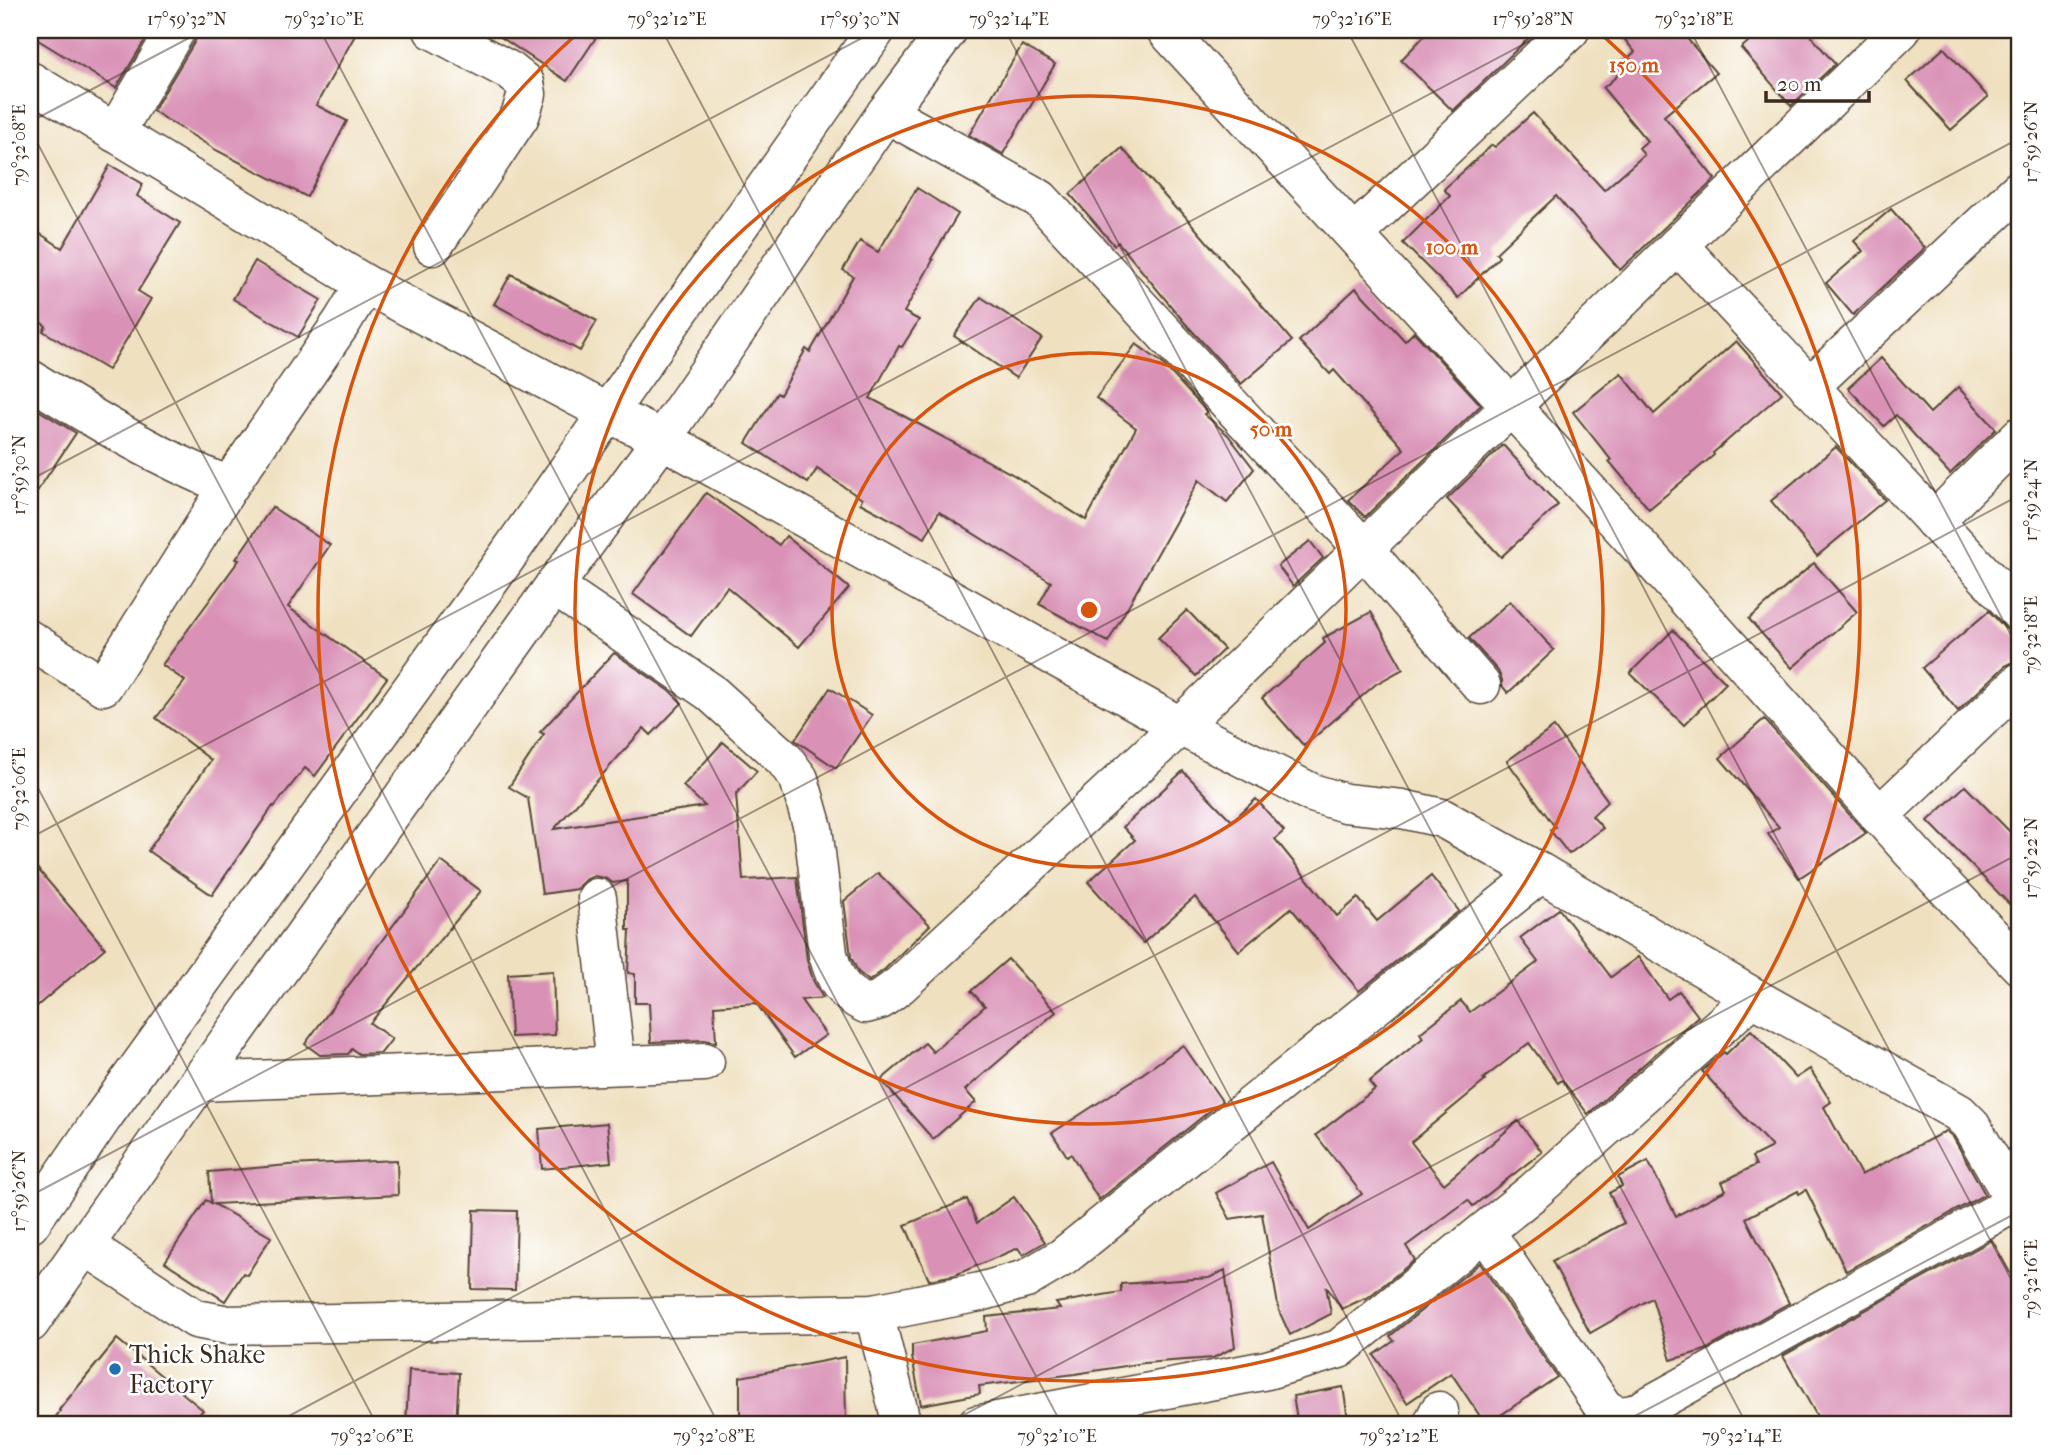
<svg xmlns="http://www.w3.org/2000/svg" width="2050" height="1455" font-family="'IM FELL French Canon',serif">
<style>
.building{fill:#d991b6}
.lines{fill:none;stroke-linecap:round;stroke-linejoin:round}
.minor-casing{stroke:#564536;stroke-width:41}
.major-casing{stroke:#564536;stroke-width:41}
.minor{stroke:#fff;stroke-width:38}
.major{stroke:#fff;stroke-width:38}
.ticks{fill:none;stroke:#3b2a1e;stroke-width:2;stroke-opacity:0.45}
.ring{fill:none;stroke:#d7540e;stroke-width:3.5}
.poi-dot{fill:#1f6fb2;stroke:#fff;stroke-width:2.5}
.labels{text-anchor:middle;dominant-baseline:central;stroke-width:5;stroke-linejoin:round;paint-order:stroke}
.poi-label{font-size:26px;fill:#3b2a1e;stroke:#fff;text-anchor:start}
.centre{fill:#d7540e;stroke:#fff;stroke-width:3.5}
.ring-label{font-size:21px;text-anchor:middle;font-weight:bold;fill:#d7540e;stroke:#fff;stroke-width:5;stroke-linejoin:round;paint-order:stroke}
.neatline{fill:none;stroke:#3b2a1e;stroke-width:2.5}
.ticks-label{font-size:18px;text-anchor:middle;fill:#3b2a1e}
</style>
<rect width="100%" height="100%" fill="#fff"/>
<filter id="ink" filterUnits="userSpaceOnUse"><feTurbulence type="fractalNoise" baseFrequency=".0143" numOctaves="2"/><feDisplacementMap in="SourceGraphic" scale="14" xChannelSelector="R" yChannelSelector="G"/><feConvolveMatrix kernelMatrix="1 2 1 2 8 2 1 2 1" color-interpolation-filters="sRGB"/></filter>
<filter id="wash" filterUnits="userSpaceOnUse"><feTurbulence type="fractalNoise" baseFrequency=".00686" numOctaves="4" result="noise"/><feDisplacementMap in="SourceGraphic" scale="28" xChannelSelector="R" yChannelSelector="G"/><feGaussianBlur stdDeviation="1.57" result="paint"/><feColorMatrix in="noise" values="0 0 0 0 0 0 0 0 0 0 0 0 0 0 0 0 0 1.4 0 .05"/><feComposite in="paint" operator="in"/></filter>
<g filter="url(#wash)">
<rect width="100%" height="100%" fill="#efe0c0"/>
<g id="blocks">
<g class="building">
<path d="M 30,30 L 151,30 L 116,88 L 30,35 Z"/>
<path d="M 198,30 L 358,30 L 316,105 L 347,121 L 307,197 L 216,150 L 153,111 L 195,41 Z"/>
<path d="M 490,30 L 601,30 L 567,81 Z"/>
<path d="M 1430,30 L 1537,30 L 1453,111 L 1401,60 Z"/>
<path d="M 1617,30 L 1680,30 L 1716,73 L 1664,116 L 1715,179 L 1620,270 L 1556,196 L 1496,253 L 1499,257 L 1458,298 L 1403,243 L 1450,196 L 1444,189 L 1492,145 L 1495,147 L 1533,113 L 1604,190 L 1644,155 L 1639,148 L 1647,141 L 1603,88 L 1618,75 L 1614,69 L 1635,52 Z"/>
<path d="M 1762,30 L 1806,30 L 1835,64 L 1791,106 L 1741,48 Z"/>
<path d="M 1022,45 L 1055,64 L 1003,154 L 969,135 Z"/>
<path d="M 1944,48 L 1988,97 L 1951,130 L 1907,81 Z"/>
<path d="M 1122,148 L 1177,210 L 1179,209 L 1292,341 L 1241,384 L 1184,322 L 1118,242 L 1114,245 L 1070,194 Z"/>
<path d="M 110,165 L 143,184 L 137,196 L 180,223 L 138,291 L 151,299 L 108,370 L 43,331 L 46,326 L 30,315 L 30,227 L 62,248 Z"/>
<path d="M 917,188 L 958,214 L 931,259 L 933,260 L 904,312 L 919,320 L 902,347 L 899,346 L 870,398 L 1012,474 L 1086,520 L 1136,428 L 1096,398 L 1136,344 L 1161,362 L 1207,412 L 1204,414 L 1228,435 L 1254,469 L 1227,502 L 1199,480 L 1108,642 L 1039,604 L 1051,582 L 939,512 L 925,538 L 860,503 L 862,499 L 817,469 L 808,483 L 746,443 L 777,393 L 780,395 L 806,349 L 810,352 L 824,328 L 853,276 L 843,270 L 860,241 L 878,252 Z"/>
<path d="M 1891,209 L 1925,248 L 1853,315 L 1826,283 L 1863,251 L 1854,241 Z"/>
<path d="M 255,261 L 321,300 L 298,337 L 233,299 Z"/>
<path d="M 511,274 L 597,321 L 580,351 L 494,304 Z"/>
<path d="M 1356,288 L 1405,341 L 1414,332 L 1481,405 L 1365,517 L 1348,500 L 1404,449 L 1334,370 L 1330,374 L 1299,341 Z"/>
<path d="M 981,297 L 1042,338 L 1016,378 L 954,336 Z"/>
<path d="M 1736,341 L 1782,393 L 1713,453 L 1714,455 L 1649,509 L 1609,461 L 1611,460 L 1573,412 L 1621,373 L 1654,414 Z"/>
<path d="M 1881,358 L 1930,413 L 1958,387 L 1996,429 L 1950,474 L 1896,415 L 1884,426 L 1848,388 Z"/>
<path d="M 30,405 L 76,433 L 30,502 Z"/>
<path d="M 1503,445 L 1558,505 L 1501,557 L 1447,499 Z"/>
<path d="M 1836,447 L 1885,500 L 1817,556 L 1771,501 Z"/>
<path d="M 706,493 L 779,545 L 786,536 L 849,588 L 799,647 L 727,587 L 691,636 L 633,594 Z"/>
<path d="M 272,507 L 330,545 L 288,607 L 387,678 L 315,776 L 305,768 L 274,807 L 273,806 L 212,895 L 148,851 L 211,760 L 156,718 L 185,681 L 162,665 L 239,560 L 236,559 Z"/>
<path d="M 1310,541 L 1323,558 L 1293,586 L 1278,566 Z"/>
<path d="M 1814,563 L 1857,612 L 1792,668 L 1749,619 Z"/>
<path d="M 1510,601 L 1554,650 L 1508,693 L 1502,686 L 1502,680 L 1498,671 L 1469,638 Z"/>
<path d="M 1187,610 L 1224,649 L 1196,676 L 1158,638 Z"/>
<path d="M 1989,611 L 2005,628 L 2013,634 L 2020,634 L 2020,659 L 2005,666 L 1958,711 L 1922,668 Z"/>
<path d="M 1371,612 L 1403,669 L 1376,684 L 1304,746 L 1262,698 L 1325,643 L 1323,638 Z"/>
<path d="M 1673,630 L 1726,683 L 1684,725 L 1630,673 Z"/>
<path d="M 614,653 L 670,691 L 682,703 L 651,735 L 644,728 L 554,829 L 705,806 L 683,786 L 723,742 L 757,771 L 736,794 L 743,880 L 797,877 L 807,960 L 813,980 L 823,998 L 801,1000 L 826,1035 L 795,1057 L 756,1003 L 714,1006 L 716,1042 L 704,1040 L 651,1042 L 649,1003 L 635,1003 L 635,974 L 628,973 L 630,930 L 627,930 L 627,881 L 613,883 L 605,878 L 594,876 L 585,880 L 577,889 L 542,894 L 528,798 L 509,787 L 544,734 L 540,732 Z"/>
<path d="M 830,688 L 872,715 L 836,768 L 795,740 Z"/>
<path d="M 1764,719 L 1866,833 L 1799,878 L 1768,834 L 1779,827 L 1720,758 Z"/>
<path d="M 1554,727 L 1608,801 L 1592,816 L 1603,828 L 1569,854 L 1550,830 L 1555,827 L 1507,761 Z"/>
<path d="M 1183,771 L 1232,821 L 1256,799 L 1284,831 L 1275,839 L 1337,916 L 1358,898 L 1377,921 L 1431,876 L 1459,911 L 1359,991 L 1291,908 L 1239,951 L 1195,897 L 1143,943 L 1088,882 L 1135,840 L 1123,827 Z"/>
<path d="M 1965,786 L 2020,842 L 2020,915 L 1928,821 Z"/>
<path d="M 30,860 L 105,948 L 30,1012 Z"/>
<path d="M 441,861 L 481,891 L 370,1023 L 392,1039 L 381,1053 L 359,1054 L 352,1049 L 348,1054 L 320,1055 L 305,1044 Z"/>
<path d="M 878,873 L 930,925 L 885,969 L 869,981 L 858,972 L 851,957 L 844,901 Z"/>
<path d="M 1559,909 L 1611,977 L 1638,957 L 1668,999 L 1679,991 L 1698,1016 L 1588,1114 L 1562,1080 L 1558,1083 L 1529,1043 L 1483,1079 L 1485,1081 L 1411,1142 L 1444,1184 L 1518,1121 L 1542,1152 L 1473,1206 L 1468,1200 L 1406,1246 L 1415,1260 L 1366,1299 L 1365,1298 L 1342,1309 L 1326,1286 L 1331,1314 L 1290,1335 L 1279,1311 L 1262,1214 L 1230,1219 L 1216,1193 L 1271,1162 L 1309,1230 L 1362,1194 L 1316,1135 L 1375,1089 L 1369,1082 L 1423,1038 L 1420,1033 L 1461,1001 L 1470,1012 L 1538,962 L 1520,938 Z"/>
<path d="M 1008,959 L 1056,1012 L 965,1090 L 976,1102 L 933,1139 L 881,1080 L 925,1043 L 933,1052 L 985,1006 L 971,991 Z"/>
<path d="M 553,971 L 555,1035 L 511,1037 L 508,974 Z"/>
<path d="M 1751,1030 L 1796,1078 L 1810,1069 L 1831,1102 L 1824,1107 L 1861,1175 L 1946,1131 L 1953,1137 L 1985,1194 L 1846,1271 L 1806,1190 L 1799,1194 L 1798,1191 L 1746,1218 L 1789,1303 L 1705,1350 L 1671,1360 L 1652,1298 L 1590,1333 L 1552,1261 L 1624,1223 L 1609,1193 L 1622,1186 L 1618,1177 L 1648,1161 L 1676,1216 L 1726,1190 L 1722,1182 L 1756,1165 L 1752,1157 L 1772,1147 L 1702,1071 L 1724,1052 L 1726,1054 Z"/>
<path d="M 1183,1045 L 1222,1101 L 1099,1200 L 1071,1154 L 1067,1156 L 1052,1133 L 1138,1077 Z"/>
<path d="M 607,1123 L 611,1162 L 542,1169 L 539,1129 Z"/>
<path d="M 397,1160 L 398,1195 L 214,1204 L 271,1237 L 247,1275 L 243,1273 L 225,1301 L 165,1262 L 206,1200 L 211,1203 L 209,1172 L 289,1165 Z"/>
<path d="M 1014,1197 L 1045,1242 L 1023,1255 L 1018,1248 L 955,1275 L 929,1280 L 905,1225 L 967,1199 L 977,1223 Z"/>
<path d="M 474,1210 L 517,1211 L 515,1290 L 472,1289 Z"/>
<path d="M 1992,1240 L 2020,1291 L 2020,1425 L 1822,1425 L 1783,1356 Z"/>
<path d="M 1480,1263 L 1557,1377 L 1486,1425 L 1451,1373 L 1407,1403 L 1374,1355 L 1394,1341 L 1390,1336 Z"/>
<path d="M 1225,1270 L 1235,1347 L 1213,1358 L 1144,1363 L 1075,1374 L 979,1386 L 980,1394 L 921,1405 L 912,1357 L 912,1345 L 987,1331 L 986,1317 L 1060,1309 L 1056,1303 L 1121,1292 L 1121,1284 L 1209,1278 Z"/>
<path d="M 117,1339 L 203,1410 L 190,1425 L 50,1425 L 60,1411 L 59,1410 Z"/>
<path d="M 845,1357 L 846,1425 L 740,1425 L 740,1377 Z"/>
<path d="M 409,1370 L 459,1373 L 456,1425 L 406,1425 Z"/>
<path d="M 1343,1387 L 1349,1425 L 1298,1425 L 1293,1396 Z"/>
</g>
</g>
</g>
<g filter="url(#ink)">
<use href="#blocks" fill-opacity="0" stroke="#564536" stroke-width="2"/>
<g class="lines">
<g class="minor-casing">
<g id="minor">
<path d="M 1166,30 L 1652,560 L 1913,853 L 2020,966"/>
<path d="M 30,81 L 365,284 L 608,413 L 662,439 L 1180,726 L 1312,793 L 1345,803 L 1402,809 L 1442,818 L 1541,873 L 1753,997 L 1959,1113 L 1970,1124 L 2020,1210"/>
<path d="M 886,113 L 1040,199 L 1363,548 L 1481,685"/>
<path d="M 115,133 L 176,30"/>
<path d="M 1354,234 L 1570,30"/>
<path d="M 1678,245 L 2020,613"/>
<path d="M 433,246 L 520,116 L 527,94 L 525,83 L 510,71 L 433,30"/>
<path d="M 30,379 C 94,419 158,458 229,486"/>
<path d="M 1809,387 L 2020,189"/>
<path d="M 1934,521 L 2020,436"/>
<path d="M 554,586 L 710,692 L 784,759 L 799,779 L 813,828 L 828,954 C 835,980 841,992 866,1004 L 880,1000 L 900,985 L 1180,726 L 1901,30"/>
<path d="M 30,640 L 103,686 L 229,486 L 342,322 L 365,284"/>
<path d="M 1879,816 L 2020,682"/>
<path d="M 597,898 L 616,1065"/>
<path d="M 199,1082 L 705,1062"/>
<path d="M 1485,1231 L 1604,1408 L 1617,1416 L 1634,1414 L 2016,1202"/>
<path d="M 84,1245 L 196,1319 L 228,1325 L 874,1313 L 980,1292 L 1026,1279 L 1063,1257 L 1541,873"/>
<path d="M 874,1313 L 902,1425"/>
<path d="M 976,1425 L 1267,1370 L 1339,1349 L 1533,1192 L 1753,997"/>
<path d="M 1432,1425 L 1439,1411"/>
</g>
</g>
<g class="major-casing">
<g id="major">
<path d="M 30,1224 L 103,1117 L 506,558 L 876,30"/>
<path d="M 30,1323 L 199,1082 L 554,586 L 662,439 L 886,113 L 948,30"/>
</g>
</g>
<use href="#minor" class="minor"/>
<use href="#major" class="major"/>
</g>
</g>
<path class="ticks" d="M 320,30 L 1062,1425M 662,30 L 1404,1425M 1005,30 L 1747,1425M 1347,30 L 2020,1296M 1690,30 L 2020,652M 30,122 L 204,30M 30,129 L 719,1425M 30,480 L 877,30M 30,773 L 377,1425M 30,838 L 1550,30M 30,1196 L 2020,138M 30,1417 L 34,1425M 272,1425 L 2020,495M 945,1425 L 2020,853M 1618,1425 L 2020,1211"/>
<g class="ring">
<circle cx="1089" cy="610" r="257"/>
<circle cx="1089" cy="610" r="514"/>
<path d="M1600 33A771 771 0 1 1 578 33"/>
</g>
<circle class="poi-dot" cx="115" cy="1369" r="7"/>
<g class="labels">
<g class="poi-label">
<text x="129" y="1354">Thick Shake<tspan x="129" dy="30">Factory</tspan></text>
</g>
</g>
<circle cx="1089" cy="610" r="10" class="centre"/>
<g class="ring-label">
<text x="1634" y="72">150 m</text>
<text x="1452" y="254">100 m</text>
<text x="1271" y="436">50 m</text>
</g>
<rect width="2050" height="1455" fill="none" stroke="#fff" stroke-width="77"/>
<path d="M1766 91v10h103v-10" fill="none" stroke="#3b2a1e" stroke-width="3.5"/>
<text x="1777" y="91" font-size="21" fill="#3b2a1e" stroke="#ffffff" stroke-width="5" paint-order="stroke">20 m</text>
<rect x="38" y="38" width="1973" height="1378" class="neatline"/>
<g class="ticks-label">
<text x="187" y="25">17°59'32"N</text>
<text x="324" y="25">79°32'10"E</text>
<text x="667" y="25">79°32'12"E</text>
<text x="860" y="25">17°59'30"N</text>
<text x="1009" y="25">79°32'14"E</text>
<text x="1352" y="25">79°32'16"E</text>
<text x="1533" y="25">17°59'28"N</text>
<text x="1694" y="25">79°32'18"E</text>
<text transform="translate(2031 142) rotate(-90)" y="6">17°59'26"N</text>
<text transform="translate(19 145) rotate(-90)" y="6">79°32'08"E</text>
<text transform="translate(19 475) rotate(-90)" y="6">17°59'30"N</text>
<text transform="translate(2031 500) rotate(-90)" y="6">17°59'24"N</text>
<text transform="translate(2031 635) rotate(-90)" y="6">79°32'18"E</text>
<text transform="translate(19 789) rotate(-90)" y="6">79°32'06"E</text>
<text transform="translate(2031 858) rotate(-90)" y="6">17°59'22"N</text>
<text transform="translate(19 1191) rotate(-90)" y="6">17°59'26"N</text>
<text transform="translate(2031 1279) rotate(-90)" y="6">79°32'16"E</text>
<text x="372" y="1442">79°32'06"E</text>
<text x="714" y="1442">79°32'08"E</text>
<text x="1057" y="1442">79°32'10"E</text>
<text x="1399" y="1442">79°32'12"E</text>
<text x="1742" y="1442">79°32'14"E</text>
</g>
</svg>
